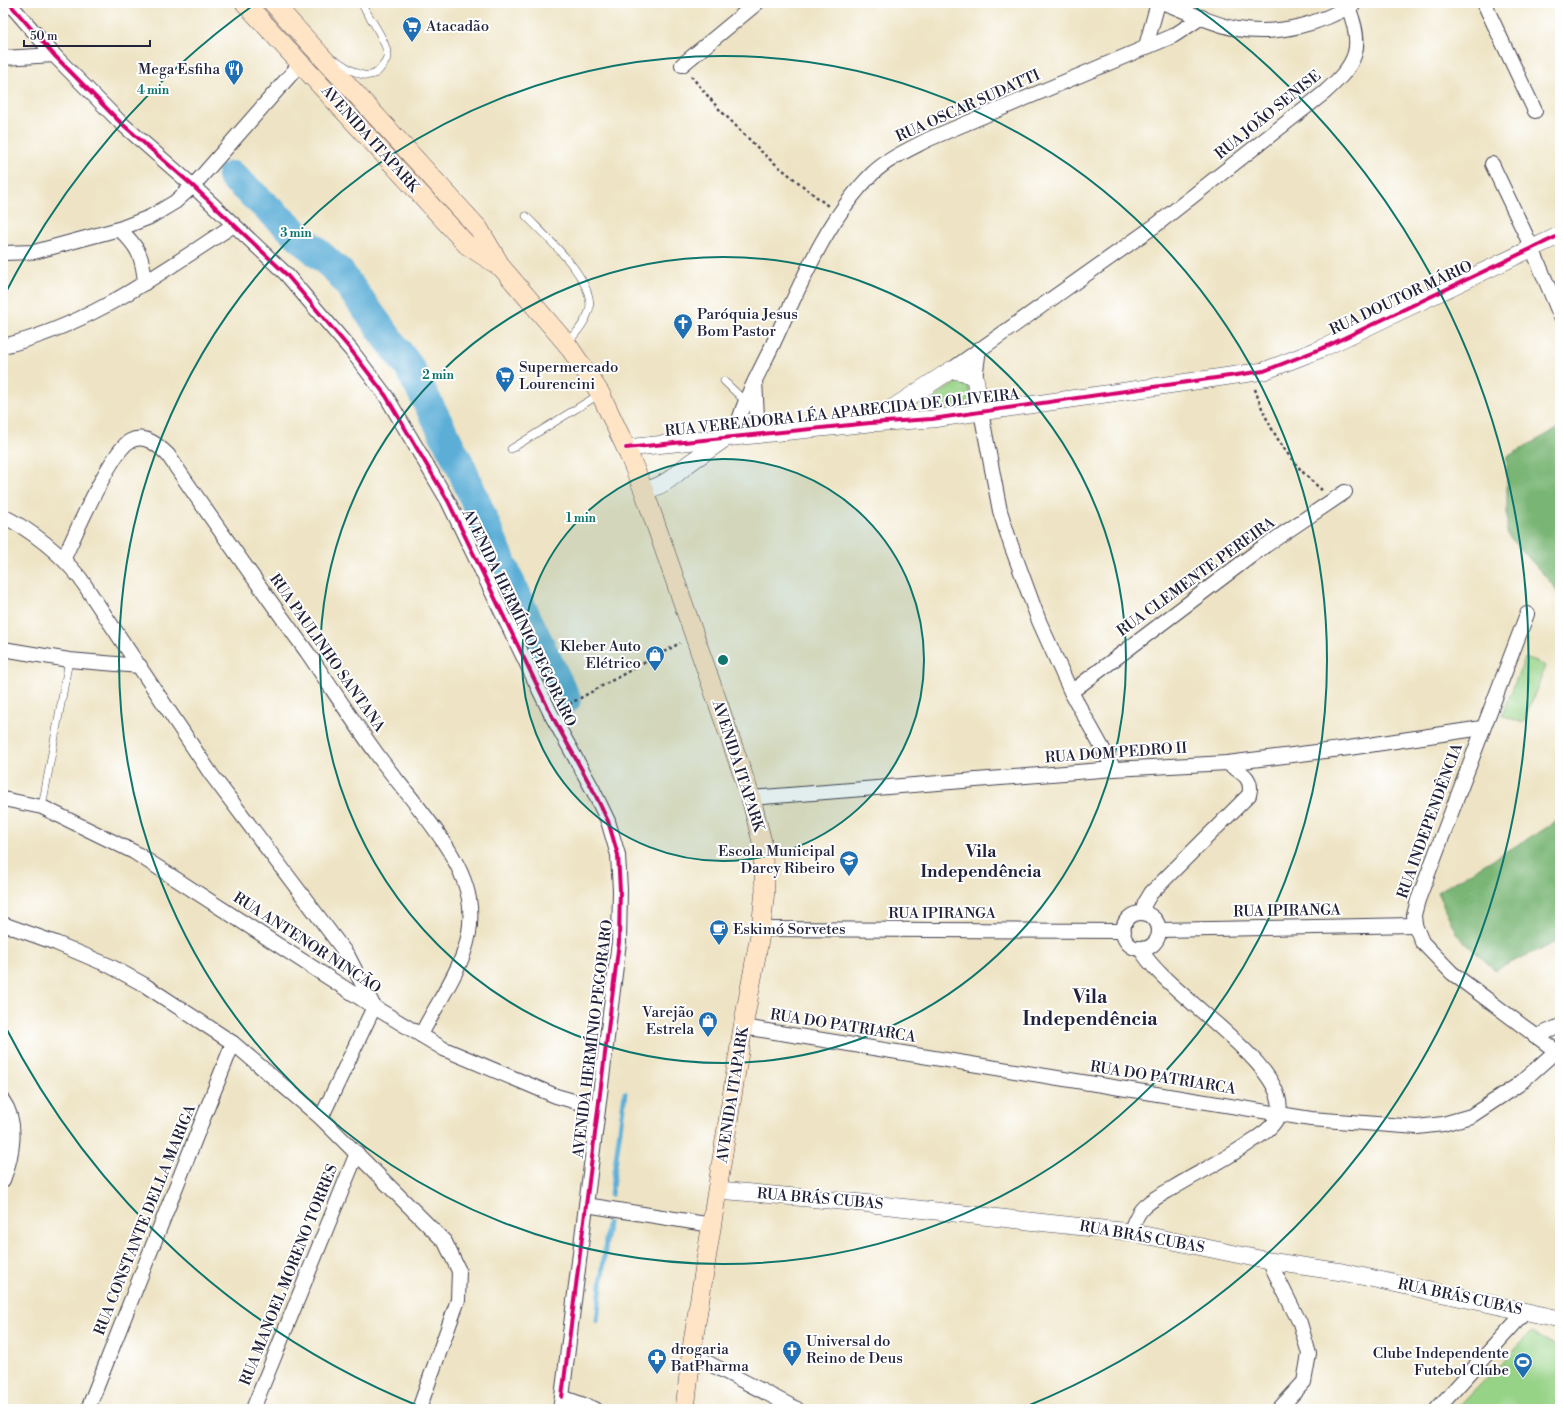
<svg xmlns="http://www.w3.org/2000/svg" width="1563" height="1412" font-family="'Libre Bodoni',serif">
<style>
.green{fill:#97d387;stroke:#5c7a61}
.forest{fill:#79b574;stroke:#4e6c58}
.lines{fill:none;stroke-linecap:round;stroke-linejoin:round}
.stream{stroke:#5baed7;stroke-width:5}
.river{stroke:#5baed7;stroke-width:30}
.service-casing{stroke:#413f50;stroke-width:8}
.minor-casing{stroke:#413f50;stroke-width:16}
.tertiary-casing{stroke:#413f50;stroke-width:18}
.secondary-casing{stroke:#413f50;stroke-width:20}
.path{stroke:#413f50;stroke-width:2.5;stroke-dasharray:3 3;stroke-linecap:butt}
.service{stroke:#fff;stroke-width:7}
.minor{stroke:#fff;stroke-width:14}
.tertiary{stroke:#fff;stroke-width:17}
.secondary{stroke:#ffe4c6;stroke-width:19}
.cycleway-casing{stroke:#fff;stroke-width:6}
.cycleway{stroke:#d6006c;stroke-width:4}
.ring{fill:none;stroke:#0f766e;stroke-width:2}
.labels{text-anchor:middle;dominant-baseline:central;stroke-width:4;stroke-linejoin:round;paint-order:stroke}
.poi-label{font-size:15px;fill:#22223b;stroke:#fff;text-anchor:start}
.street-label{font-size:15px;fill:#22223b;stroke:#fff}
.quarter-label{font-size:17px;font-weight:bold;fill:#22223b;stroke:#fff}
.district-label{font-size:19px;font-weight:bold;fill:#22223b;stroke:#fff}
.centre{fill:#0f766e;stroke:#fff;stroke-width:2}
.ring-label{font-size:12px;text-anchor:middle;font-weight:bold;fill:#0f766e;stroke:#fff;stroke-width:4;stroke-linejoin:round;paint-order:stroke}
</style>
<rect width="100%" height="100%" fill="#fff"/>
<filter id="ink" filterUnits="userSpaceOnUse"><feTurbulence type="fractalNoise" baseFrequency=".025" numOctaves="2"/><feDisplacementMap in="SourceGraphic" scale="8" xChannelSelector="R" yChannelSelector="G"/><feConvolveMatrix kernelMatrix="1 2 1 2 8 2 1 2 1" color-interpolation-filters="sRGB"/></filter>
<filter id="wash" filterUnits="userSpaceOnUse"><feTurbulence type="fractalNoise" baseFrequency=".012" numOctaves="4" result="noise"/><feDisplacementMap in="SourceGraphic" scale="16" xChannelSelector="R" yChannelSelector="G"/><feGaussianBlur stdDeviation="0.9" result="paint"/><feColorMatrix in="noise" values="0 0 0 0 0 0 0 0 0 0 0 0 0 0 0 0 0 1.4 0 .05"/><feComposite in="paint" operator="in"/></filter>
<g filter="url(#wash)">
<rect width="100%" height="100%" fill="#eee4c5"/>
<g class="green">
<path d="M 964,377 L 966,377 L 974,405 L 936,409 L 934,400 L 936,396 Z"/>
<path d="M 1525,658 L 1546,666 L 1523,723 L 1502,715 Z"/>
<path d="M 1531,1332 L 1560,1348 L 1560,1409 L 1457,1409 Z"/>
</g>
<g class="forest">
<path d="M 1560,427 L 1560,599 L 1554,586 L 1507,534 L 1507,457 Z"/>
<path d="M 1560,815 L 1560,940 L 1495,970 L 1457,935 L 1437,892 L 1548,827 Z"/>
</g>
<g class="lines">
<g class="stream">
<path d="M 611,1195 L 625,1093"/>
<path d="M 597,1321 L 608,1223"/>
</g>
<path class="river" d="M 232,176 L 340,273 L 409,367 L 459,463 L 515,594 L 566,699"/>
</g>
</g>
<g filter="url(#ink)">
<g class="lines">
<g class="service-casing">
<g id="service">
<path d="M 330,58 C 343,62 349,71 360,74 C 367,77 376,75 380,69 C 384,64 388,60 387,53 C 386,40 368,15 361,3"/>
<path d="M 526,216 C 545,236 597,281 589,311 C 585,324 575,334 567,344"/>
<path d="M 724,381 L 745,401"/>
<path d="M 511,449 L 600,394"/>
<path d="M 42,807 L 69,660"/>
</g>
</g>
<g class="minor-casing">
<g id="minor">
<path d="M 9,3 L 54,55 L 120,122 L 193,186 L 286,274 L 351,350 L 386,396 L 448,501 L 551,714 L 592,788 L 608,821 L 618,855 L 620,890 L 619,942 L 562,1397"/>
<path d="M 1164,3 C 1188,12 1212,24 1237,29 C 1277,36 1321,24 1355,3"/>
<path d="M 1484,3 L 1535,111"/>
<path d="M 1146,46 L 1158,3"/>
<path d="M 3,58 L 54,55"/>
<path d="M 682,65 L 757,3"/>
<path d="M 1492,164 L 1532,248 L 1560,315"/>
<path d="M 119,229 C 138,246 143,257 145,283"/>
<path d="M 3,253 L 34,252 L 119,229 L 150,217 L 175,202 L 193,186 L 301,63"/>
<path d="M 3,346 C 89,326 161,272 234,225"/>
<path d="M 951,370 L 1156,225 L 1324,93 C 1356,64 1365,49 1348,7"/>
<path d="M 975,378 L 979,349"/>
<path d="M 755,381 L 758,434"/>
<path d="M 981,412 L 1000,511 L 1011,545 L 1039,621 L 1071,692 L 1114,769"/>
<path d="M 735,437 C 741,404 758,375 773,344 C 800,286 825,221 872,174 C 887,159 910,149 929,139 L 1173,36 L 1202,17"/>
<path d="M 3,516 C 34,532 58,551 80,578 L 211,774 L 348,956 L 374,1007"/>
<path d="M 64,558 C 75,535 111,451 130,441 C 145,433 159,446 168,455 C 213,522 260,587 307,652 C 331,687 354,723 379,757 C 408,797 461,851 469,899 C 478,952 443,990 421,1035"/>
<path d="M 1527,614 L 1418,900 L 1414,915 L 1415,925 L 1422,942 L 1452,973 L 1560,1054"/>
<path d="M 3,649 L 69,660 L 140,666"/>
<path d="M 1071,692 L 1259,550 L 1345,492"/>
<path d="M 751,798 L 1114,769 L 1227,763 L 1349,748 L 1482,728"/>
<path d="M 3,799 L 42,807 L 134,852 L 374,1007 L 444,1049 L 556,1096 L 598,1108"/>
<path d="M 1142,913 L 1145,903 L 1151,893 L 1249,795 C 1254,777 1240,772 1227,763"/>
<circle cx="1141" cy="931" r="18"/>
<path d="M 3,924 L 56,943 L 110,966 L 143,984 L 233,1043 L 321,1118 L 445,1242 L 459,1271 L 458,1300 L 419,1409"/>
<path d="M 761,929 L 1124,931"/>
<path d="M 1159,930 L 1415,925"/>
<path d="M 743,1027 L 1311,1119 L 1417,1127 L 1443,1124 L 1471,1116 L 1518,1085 L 1556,1051"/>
<path d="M 1535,1037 L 1560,1026"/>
<path d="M 3,1101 C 19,1123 12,1157 3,1180"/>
<path d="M 321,1118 L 374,1007"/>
<path d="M 586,1205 L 712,1225"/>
<path d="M 1130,1232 C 1133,1225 1136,1216 1141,1210 C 1149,1200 1163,1194 1173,1188 C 1199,1172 1227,1159 1252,1141 C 1261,1135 1276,1126 1279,1113 C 1290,1064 1162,992 1140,948"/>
<path d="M 1269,1261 L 1300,1323 L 1309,1354 L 1304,1382 L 1279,1409"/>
<path d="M 691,1354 L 797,1409"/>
<path d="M 88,1409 L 233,1043"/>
<path d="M 253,1409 L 357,1153"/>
<path d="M 560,1409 L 562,1397 L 595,1409"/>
<path d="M 1437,1409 L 1525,1312"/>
</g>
</g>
<g class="tertiary-casing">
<g id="tertiary">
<path d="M 871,422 L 951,370 L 964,372 L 975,378 L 981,412"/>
<path d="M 626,448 L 870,423 L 932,419 L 1264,371 L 1323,348 L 1560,235"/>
<path d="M 644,491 C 665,485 672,478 687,465 C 699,456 712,448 724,439"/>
<path d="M 719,1190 L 862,1203 L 1130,1232 L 1269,1261 L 1342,1272 L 1560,1319"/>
</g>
</g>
<g class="secondary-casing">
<g id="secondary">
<path d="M 245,3 L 467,245 L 499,266"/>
<path d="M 273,3 L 479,229 L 502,268 L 567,344 L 600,393 L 626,448 L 644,491 L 751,798 L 762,842 L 765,890 L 761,929 L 743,1027 L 692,1348 L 685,1409"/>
</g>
</g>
<g class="path">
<path d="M 691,76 L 718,108 L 768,158 L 828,206"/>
<path d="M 1255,389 C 1267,427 1290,464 1322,490"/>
<path d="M 564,707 L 680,643"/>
</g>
<use href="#service" class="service"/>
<use href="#minor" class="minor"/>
<use href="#tertiary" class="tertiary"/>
<use href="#secondary" class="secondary"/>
<g class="cycleway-casing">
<g id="cycleway">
<path d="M 9,3 L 54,55 L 120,122 L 193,186 L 286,274 L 351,350 L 386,396 L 448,501 L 551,714 L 592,788 L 608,821 L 618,855 L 620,890 L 619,942 L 562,1397"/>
<path d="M 626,448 L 870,423 L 932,419 L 1264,371 L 1323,348 L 1560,235"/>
</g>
</g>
<use href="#cycleway" class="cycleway"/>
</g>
</g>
<circle cx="723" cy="660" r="201" fill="#0f766e" fill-opacity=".12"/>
<g class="ring">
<circle cx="723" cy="660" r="201"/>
<circle cx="723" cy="660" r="403"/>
<circle cx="723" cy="660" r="604"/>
<path d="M421 1407A806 806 0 0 1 5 1026M5 294A806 806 0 0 1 255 4M1191 4A806 806 0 0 1 1025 1407"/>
</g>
<defs>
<g id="supermarket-pin" transform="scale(1)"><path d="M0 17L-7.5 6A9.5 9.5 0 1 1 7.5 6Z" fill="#1f6fb2" stroke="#fff"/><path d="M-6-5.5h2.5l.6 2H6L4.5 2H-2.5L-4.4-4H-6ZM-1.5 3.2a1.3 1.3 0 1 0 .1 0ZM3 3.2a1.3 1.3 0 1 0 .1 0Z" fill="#fff"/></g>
<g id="restaurant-pin" transform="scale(1)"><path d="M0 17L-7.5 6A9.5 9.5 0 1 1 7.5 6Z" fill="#1f6fb2" stroke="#fff"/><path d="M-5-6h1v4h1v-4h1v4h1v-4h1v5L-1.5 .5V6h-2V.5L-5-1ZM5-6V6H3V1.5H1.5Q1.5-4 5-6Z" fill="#fff"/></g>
<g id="church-pin" transform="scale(1)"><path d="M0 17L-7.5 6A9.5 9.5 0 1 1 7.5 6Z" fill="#1f6fb2" stroke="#fff"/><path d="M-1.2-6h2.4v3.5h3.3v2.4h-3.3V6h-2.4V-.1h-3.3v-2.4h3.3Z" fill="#fff"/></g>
<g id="shop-pin" transform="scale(1)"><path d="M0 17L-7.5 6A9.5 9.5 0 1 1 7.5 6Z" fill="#1f6fb2" stroke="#fff"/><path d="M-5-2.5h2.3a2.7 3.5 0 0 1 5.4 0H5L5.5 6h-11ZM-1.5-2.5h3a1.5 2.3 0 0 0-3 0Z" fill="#fff"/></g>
<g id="school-pin" transform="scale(1)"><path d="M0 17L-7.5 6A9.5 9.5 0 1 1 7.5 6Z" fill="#1f6fb2" stroke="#fff"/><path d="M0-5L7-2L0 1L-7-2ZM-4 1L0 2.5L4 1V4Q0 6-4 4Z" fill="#fff"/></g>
<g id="cafe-pin" transform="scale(1)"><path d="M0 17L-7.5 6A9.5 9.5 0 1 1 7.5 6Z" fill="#1f6fb2" stroke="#fff"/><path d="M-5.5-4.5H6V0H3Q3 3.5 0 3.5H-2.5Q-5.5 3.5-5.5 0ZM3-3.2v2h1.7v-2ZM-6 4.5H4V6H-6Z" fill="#fff"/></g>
<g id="pharmacy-pin" transform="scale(1)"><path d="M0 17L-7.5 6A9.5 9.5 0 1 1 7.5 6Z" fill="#1f6fb2" stroke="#fff"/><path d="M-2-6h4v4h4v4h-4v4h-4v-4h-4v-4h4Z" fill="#fff"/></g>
<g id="stadium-pin" transform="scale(1)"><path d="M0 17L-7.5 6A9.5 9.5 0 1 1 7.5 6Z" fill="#1f6fb2" stroke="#fff"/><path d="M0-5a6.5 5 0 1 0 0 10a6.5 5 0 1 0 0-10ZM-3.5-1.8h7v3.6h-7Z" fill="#fff"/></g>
</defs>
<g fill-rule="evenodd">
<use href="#supermarket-pin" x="412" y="26"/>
<use href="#restaurant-pin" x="234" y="69"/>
<use href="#church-pin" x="683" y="323"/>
<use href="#supermarket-pin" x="505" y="376"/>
<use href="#shop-pin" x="655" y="655"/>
<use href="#school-pin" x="849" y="860"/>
<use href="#cafe-pin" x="719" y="929"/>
<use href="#shop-pin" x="708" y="1021"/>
<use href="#church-pin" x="792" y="1350"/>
<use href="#pharmacy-pin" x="657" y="1358"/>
<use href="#stadium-pin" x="1523" y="1362"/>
</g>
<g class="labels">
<g class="poi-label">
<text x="426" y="26">Atacadão</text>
<text x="220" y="69" text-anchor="end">Mega Esfiha</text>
<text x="697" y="314">Paróquia Jesus<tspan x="697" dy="17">Bom Pastor</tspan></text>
<text x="519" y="367">Supermercado<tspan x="519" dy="17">Lourencini</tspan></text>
<text x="641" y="646" text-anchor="end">Kleber Auto<tspan x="641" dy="17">Elétrico</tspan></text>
<text x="835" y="851" text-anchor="end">Escola Municipal<tspan x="835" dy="17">Darcy Ribeiro</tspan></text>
<text x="733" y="929">Eskimó Sorvetes</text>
<text x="694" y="1012" text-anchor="end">Varejão<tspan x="694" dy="17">Estrela</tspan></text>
<text x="806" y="1341">Universal do<tspan x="806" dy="17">Reino de Deus</tspan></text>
<text x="671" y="1349">drogaria<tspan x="671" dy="17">BatPharma</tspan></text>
<text x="1509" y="1353" text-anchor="end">Clube Independente<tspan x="1509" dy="17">Futebol Clube</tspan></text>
</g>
<g class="street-label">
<text transform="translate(968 106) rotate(-24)">RUA OSCAR SUDATTI</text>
<text transform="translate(1268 115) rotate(-39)">RUA JOÃO SENISE</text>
<text transform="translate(370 139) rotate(48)">AVENIDA ITAPARK</text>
<text transform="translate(1401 298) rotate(-25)">RUA DOUTOR MÁRIO</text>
<text transform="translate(842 413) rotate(-6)">RUA VEREADORA LÉA APARECIDA DE OLIVEIRA</text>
<text transform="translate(1196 577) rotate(-36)">RUA CLEMENTE PEREIRA</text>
<text transform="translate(519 618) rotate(64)">AVENIDA HERMÍNIO PEGORARO</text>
<text transform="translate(327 653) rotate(55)">RUA PAULINHO SANTANA</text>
<text transform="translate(1116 753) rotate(-4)">RUA DOM PEDRO II</text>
<text transform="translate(738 766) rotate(72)">AVENIDA ITAPARK</text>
<text transform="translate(1430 821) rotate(-70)">RUA INDEPENDÊNCIA</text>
<text transform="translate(1287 911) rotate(-1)">RUA IPIRANGA</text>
<text x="942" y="913">RUA IPIRANGA</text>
<text transform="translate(307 943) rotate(33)">RUA ANTENOR NINCÃO</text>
<text transform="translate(843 1026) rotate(9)">RUA DO PATRIARCA</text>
<text transform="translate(593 1039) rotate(-83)">AVENIDA HERMÍNIO PEGORARO</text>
<text transform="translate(1163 1078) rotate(9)">RUA DO PATRIARCA</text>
<text transform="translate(733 1095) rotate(-81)">AVENIDA ITAPARK</text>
<text transform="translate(820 1199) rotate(5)">RUA BRÁS CUBAS</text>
<text transform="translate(145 1220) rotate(-68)">RUA CONSTANTE DELLA MARIGA</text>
<text transform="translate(1142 1237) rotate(10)">RUA BRÁS CUBAS</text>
<text transform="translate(289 1275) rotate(-68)">RUA MANOEL MORENO TORRES</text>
<text transform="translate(1460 1297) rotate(12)">RUA BRÁS CUBAS</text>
</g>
<g class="quarter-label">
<text x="981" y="852">Vila<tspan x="981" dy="20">Independência</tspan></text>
</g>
<g class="district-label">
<text x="1090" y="997">Vila<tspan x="1090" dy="22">Independência</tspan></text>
</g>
</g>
<circle cx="723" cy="660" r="6" class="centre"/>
<g class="ring-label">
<text x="153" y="94">4 min</text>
<text x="296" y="237">3 min</text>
<text x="438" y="379">2 min</text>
<text x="581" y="522">1 min</text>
</g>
<rect width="1563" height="1412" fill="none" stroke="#fff" stroke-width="16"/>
<path d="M24 40v6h126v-6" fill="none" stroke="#22223b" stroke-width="2"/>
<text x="30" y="40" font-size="12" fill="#22223b" stroke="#ffffff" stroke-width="3" paint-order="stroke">50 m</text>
</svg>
